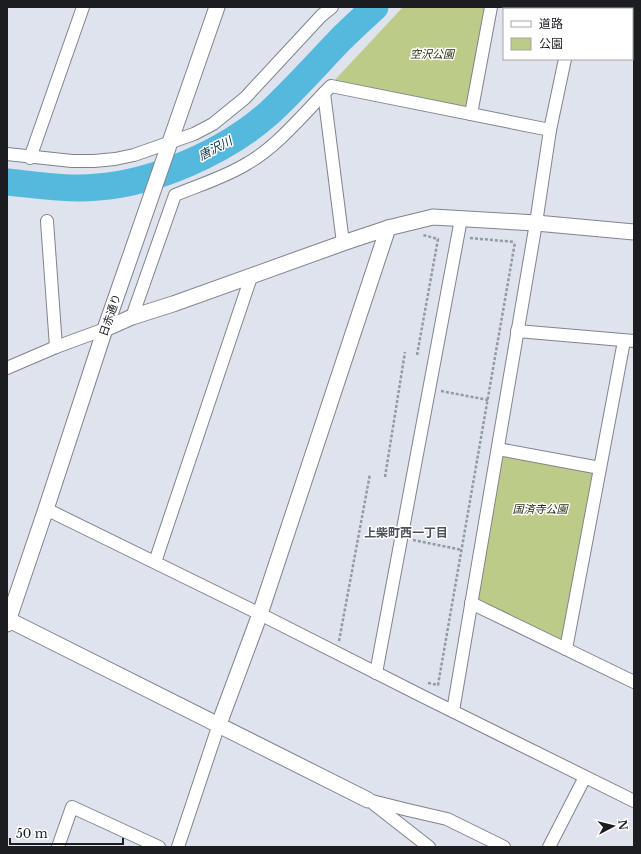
<svg xmlns="http://www.w3.org/2000/svg" width="641" height="854" font-family="'Libre Baskerville','Noto Sans JP',serif">
<style>
.green{fill:#bccc88}
.lines{fill:none;stroke-linecap:round;stroke-linejoin:round}
.river{stroke:#55b9de;stroke-width:27}
.minor-casing{stroke:#7f848d;stroke-width:14}
.tertiary-casing{stroke:#7f848d;stroke-width:17}
.path{stroke:#9599a1;stroke-width:2.5;stroke-dasharray:3 2;stroke-linecap:butt}
.minor{stroke:#fff;stroke-width:12}
.tertiary{stroke:#fff;stroke-width:15}
.labels{text-anchor:middle;dominant-baseline:central;stroke-width:3;stroke-linejoin:round;paint-order:stroke}
.park-label{font-size:11px;font-style:italic;fill:#2b320f;stroke:#fff}
.street-label{font-size:11px;fill:#1b1d21;stroke:#fff}
.water-label{font-size:12px;font-style:italic;fill:#013140;stroke:#fff}
.neighbourhood-label{font-size:12px;font-weight:bold;fill:#4d515a;stroke:#fff}
</style>
<rect width="100%" height="100%" fill="#dee3ee"/>
<g class="green">
<path d="M 403,7 L 488,7 L 470,109 L 333,82 Z"/>
<path d="M 498,449 L 600,468 L 566,649 L 471,603 Z"/>
</g>
<g class="lines">
<path class="river" d="M 7,182 C 37,185 68,190 98,187 C 154,183 225,152 268,114 C 293,91 316,65 340,40 C 351,29 363,18 375,7"/>
<g class="minor-casing">
<g id="minor">
<path d="M 575,9 L 576,7"/>
<path d="M 324,93 L 343,243"/>
<path d="M 471,114 L 491,7"/>
<path d="M 7,154 L 72,161 L 94,161 L 115,159 L 134,155 L 194,134 L 213,124 L 245,98 L 321,16 L 332,7"/>
<path d="M 30,158 L 83,7"/>
<path d="M 47,221 L 56,347"/>
<path d="M 132,317 L 175,195 C 199,185 226,177 248,163 C 278,146 306,111 331,86 L 550,130"/>
<path d="M 517,331 L 634,341"/>
<path d="M 7,368 L 56,347 L 105,329"/>
<path d="M 498,449 L 600,468"/>
<path d="M 46,509 L 260,614 L 420,695 L 634,801"/>
<path d="M 155,562 L 251,277"/>
<path d="M 471,603 L 634,682"/>
<path d="M 566,649 L 624,341"/>
<path d="M 376,673 L 461,219"/>
<path d="M 453,711 L 536,223 L 550,130 L 565,59"/>
<path d="M 368,800 L 408,810 L 447,819 L 504,847"/>
<path d="M 374,804 L 429,847"/>
<path d="M 58,847 L 72,807 L 159,847"/>
<path d="M 178,847 L 219,724"/>
<path d="M 549,847 L 585,777"/>
</g>
</g>
<g class="tertiary-casing">
<g id="tertiary">
<path d="M 105,329 L 132,317 L 173,304 L 343,243 L 388,228 L 433,217 L 536,223 L 634,232"/>
<path d="M 7,619 L 368,800"/>
<path d="M 7,624 L 46,509 L 105,329 L 217,7"/>
<path d="M 219,724 L 260,614 L 388,228"/>
</g>
</g>
<g class="path">
<path d="M 470,238 L 515,242"/>
<path d="M 417,355 L 438,239 L 423,235"/>
<path d="M 441,391 L 488,400"/>
<path d="M 385,477 L 405,352"/>
<path d="M 413,540 L 462,550"/>
<path d="M 339,641 L 370,474"/>
<path d="M 428,683 L 438,685 L 515,242"/>
</g>
<use href="#minor" class="minor"/>
<use href="#tertiary" class="tertiary"/>
</g>
<g class="labels">
<g class="park-label">
<text x="432" y="54">空沢公園</text>
<text x="540" y="509">国済寺公園</text>
</g>
<g class="street-label">
<text transform="translate(110 315) rotate(-71)">日赤通り</text>
</g>
<g class="water-label">
<text transform="translate(215 148) rotate(-28)">唐沢川</text>
</g>
<g class="neighbourhood-label">
<text x="406" y="532">上柴町西一丁目</text>
</g>
</g>
<rect width="641" height="854" fill="none" stroke="#1b1d21" stroke-width="16"/>
<rect x="503" y="8" width="130" height="52" fill="#ffffff" stroke="#a4a5a6"/>
<rect x="511" y="21" width="20" height="6" fill="#ffffff" stroke="#a4a5a6"/>
<text x="539" y="28" font-size="12" fill="#1b1d21">道路</text>
<rect x="511" y="38" width="20" height="12" fill="#bccc88" stroke="#a4a5a6"/>
<text x="539" y="48" font-size="12" fill="#1b1d21">公園</text>
<g transform="translate(613 826) rotate(83)" stroke="#ffffff" stroke-width="3" paint-order="stroke">
<path d="M0-3L7 15L0 10L-7 15Z" fill="#1b1d21"/>
<text y="-6" font-size="11" font-weight="bold" text-anchor="middle" fill="#1b1d21">N</text>
</g>
<path d="M10 838v6h113v-6" fill="none" stroke="#1b1d21" stroke-width="2"/>
<text x="16" y="838" font-size="12" fill="#1b1d21" stroke="#ffffff" stroke-width="3" paint-order="stroke">50 m</text>
</svg>
